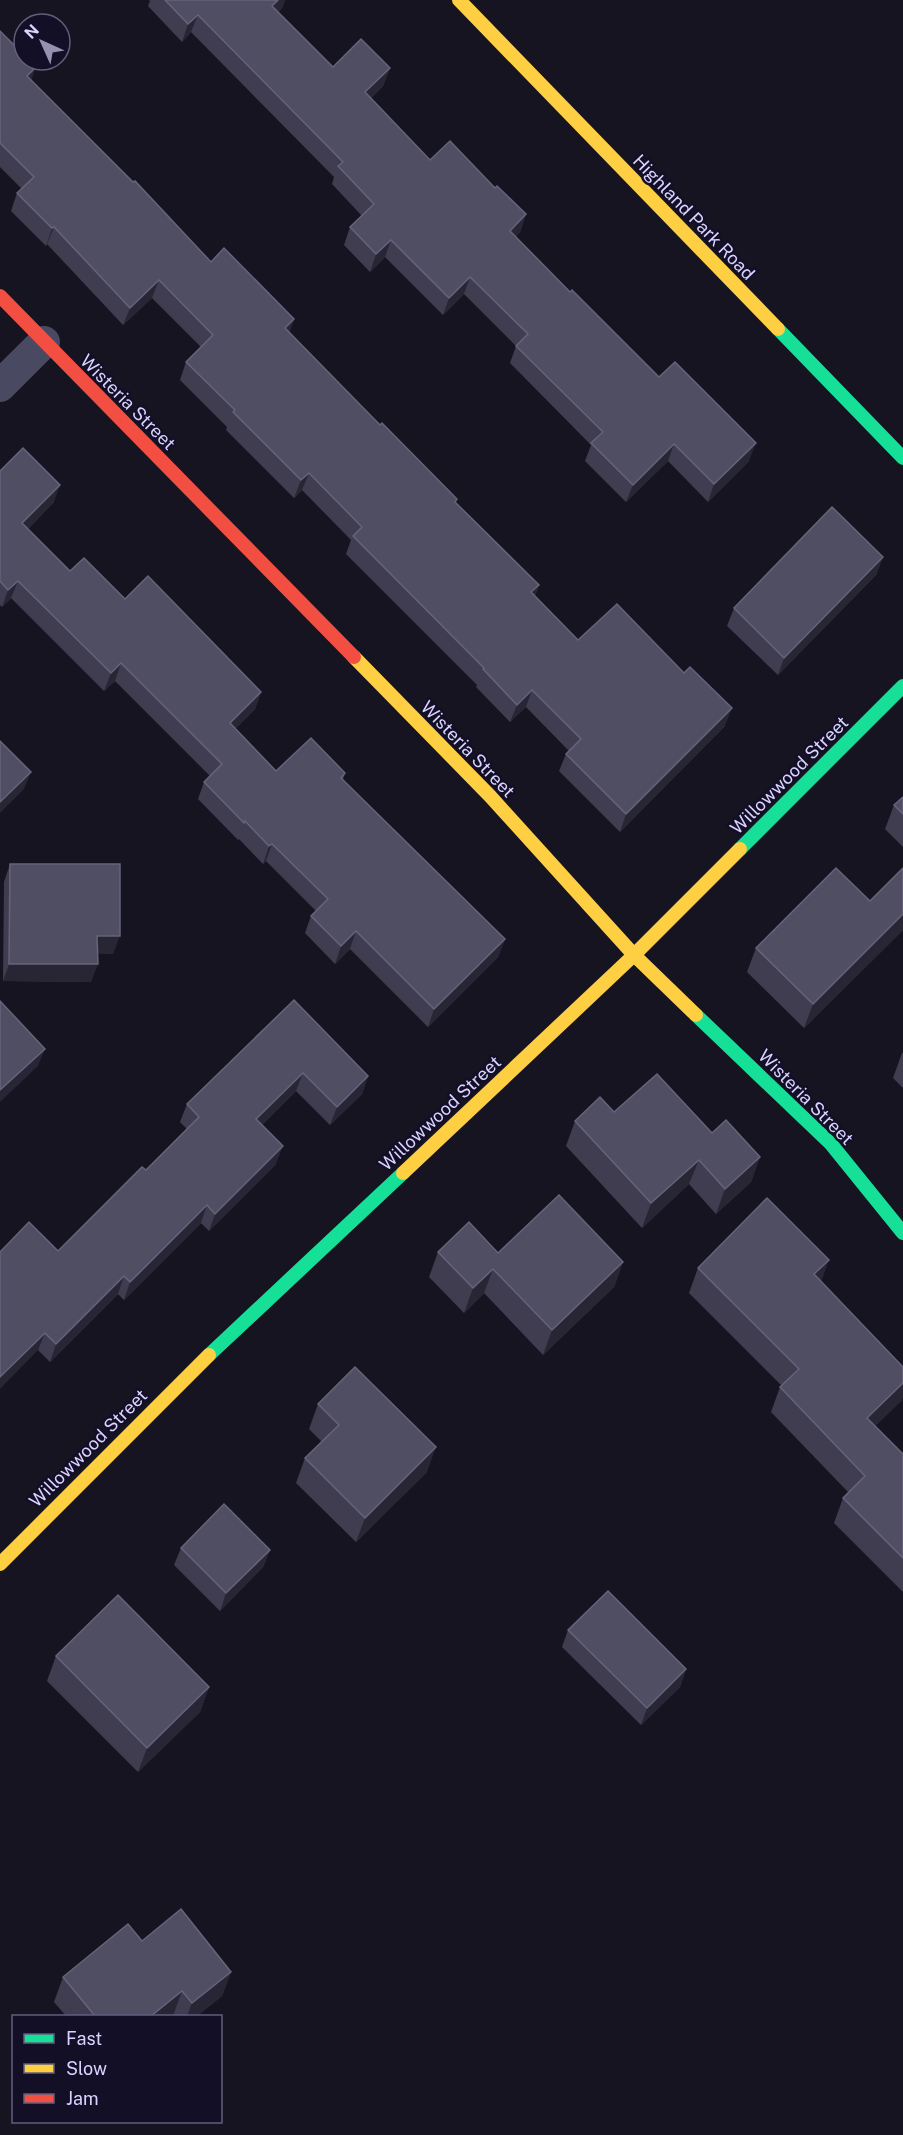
<svg xmlns="http://www.w3.org/2000/svg" width="903" height="2135" font-family="'Public Sans',sans-serif">
<style>
.lines{fill:none;stroke-linecap:round;stroke-linejoin:round}
.street{stroke:#4a4962;stroke-width:32}
.fast{stroke:#16e098;stroke-width:14}
.slow{stroke:#ffcf43;stroke-width:14}
.jam{stroke:#f24e42;stroke-width:14}
.wall{fill:#403d50}
.shaded-wall{fill:#282635}
.building{fill:#504e63;stroke:#66637b;stroke-width:1.5}
.labels{text-anchor:middle;dominant-baseline:central;stroke-width:5;stroke-linejoin:round;paint-order:stroke}
.street-label{font-size:18px;fill:#d9d4ff;stroke:#130f26}
</style>
<rect width="100%" height="100%" fill="#161421"/>
<g class="lines">
<path class="street" d="M 0,386 L 44,342"/>
<g class="fast">
<path d="M 778,329 L 903,458"/>
<path d="M 740,849 L 903,686"/>
<path d="M 696,1015 L 831,1144 L 903,1233"/>
<path d="M 209,1355 L 403,1173"/>
</g>
<g class="slow">
<path d="M 459,0 L 778,329"/>
<path d="M 354,657 L 490,796 L 634,955 L 696,1015"/>
<path d="M 403,1173 L 634,955 L 740,849"/>
<path d="M 0,1564 L 209,1355"/>
</g>
<path class="jam" d="M 0,296 L 354,657"/>
</g>
<g class="wall">
<path d="M 149,0 L 285,0 L 282,8 L 278,12 L 333,67 L 390,68 L 383,86 L 371,98 L 430,160 L 495,188 L 526,214 L 520,232 L 515,237 L 570,292 L 659,377 L 749,461 L 708,502 L 668,461 L 626,502 L 585,461 L 591,445 L 510,363 L 516,346 L 464,294 L 443,315 L 385,257 L 370,272 L 344,245 L 350,227 L 362,216 L 332,184 L 334,177 L 191,32 L 182,42 L 148,6 L 150,1 Z"/>
<path d="M 0,31 L 31,80 L 211,262 L 294,319 L 289,333 L 456,503 L 539,585 L 535,596 L 578,640 L 725,726 L 620,832 L 559,771 L 566,754 L 569,751 L 526,707 L 510,722 L 476,687 L 477,685 L 346,554 L 351,540 L 302,490 L 294,498 L 226,430 L 227,427 L 180,380 L 186,362 L 201,347 L 152,298 L 123,325 L 47,244 L 46,246 L 11,211 L 17,193 L 22,189 L 0,167 Z"/>
<path d="M 0,471 L 54,502 L 28,529 L 70,571 L 125,599 L 261,692 L 255,709 L 235,729 L 276,771 L 345,773 L 343,780 L 505,939 L 498,957 L 428,1027 L 350,949 L 335,964 L 305,933 L 311,916 L 316,911 L 266,861 L 263,864 L 239,839 L 238,840 L 198,799 L 204,782 L 210,776 L 115,681 L 104,691 L 11,598 L 2,607 L 0,605 Z"/>
<path d="M 883,557 L 876,575 L 778,675 L 727,626 L 734,608 Z"/>
<path d="M 903,797 L 903,847 L 885,829 L 894,805 Z"/>
<path d="M 10,864 L 113,954 L 97,953 L 91,982 L 3,981 L 4,882 Z"/>
<path d="M 870,901 L 903,930 L 804,1028 L 747,972 L 756,948 Z"/>
<path d="M 294,1000 L 368,1076 L 362,1094 L 330,1125 L 296,1091 L 262,1125 L 276,1164 L 209,1231 L 201,1223 L 124,1300 L 118,1294 L 50,1362 L 38,1350 L 58,1251 L 146,1170 L 187,1129 L 180,1122 L 187,1104 Z"/>
<path d="M 902,1053 L 903,1053 L 903,1088 L 893,1078 Z"/>
<path d="M 614,1112 L 712,1133 L 760,1157 L 751,1182 L 716,1214 L 689,1184 L 642,1228 L 566,1146 L 575,1121 Z"/>
<path d="M 438,1252 L 623,1262 L 614,1287 L 543,1355 L 484,1293 L 464,1313 L 429,1277 Z"/>
<path d="M 698,1268 L 821,1282 L 902,1400 L 875,1426 L 903,1454 L 903,1592 L 834,1523 L 843,1498 L 848,1492 L 771,1412 L 780,1387 L 782,1386 L 689,1293 Z"/>
<path d="M 318,1404 L 427,1472 L 356,1542 L 296,1483 L 305,1458 L 322,1442 L 309,1429 Z"/>
<path d="M 181,1548 L 270,1550 L 263,1567 L 220,1611 L 174,1565 Z"/>
<path d="M 568,1630 L 686,1669 L 680,1687 L 641,1725 L 562,1647 Z"/>
<path d="M 56,1656 L 209,1687 L 200,1712 L 138,1772 L 47,1681 Z"/>
<path d="M 142,1941 L 231,1972 L 222,1996 L 197,2016 L 66,2016 L 54,2002 L 63,1977 Z"/>
</g>
<g class="shaded-wall">
<path d="M 278,0 L 285,0 L 282,8 L 266,24 L 272,6 Z"/>
<path d="M 198,15 L 191,32 L 182,42 L 188,24 Z"/>
<path d="M 36,67 L 30,84 L 27,76 Z"/>
<path d="M 390,68 L 383,86 L 359,110 L 365,92 Z"/>
<path d="M 526,214 L 520,232 L 503,249 L 510,231 Z"/>
<path d="M 54,227 L 47,244 L 46,246 L 52,228 Z"/>
<path d="M 391,240 L 385,257 L 370,272 L 376,254 Z"/>
<path d="M 470,277 L 464,294 L 443,315 L 449,298 Z"/>
<path d="M 159,280 L 152,298 L 123,325 L 130,308 Z"/>
<path d="M 294,319 L 288,336 L 285,328 Z"/>
<path d="M 756,443 L 749,461 L 708,502 L 714,484 Z"/>
<path d="M 674,444 L 668,461 L 626,502 L 633,485 Z"/>
<path d="M 309,473 L 302,490 L 294,498 L 301,480 Z"/>
<path d="M 60,485 L 54,502 L 16,541 L 22,523 Z"/>
<path d="M 883,557 L 876,575 L 778,675 L 784,658 Z"/>
<path d="M 18,581 L 11,598 L 2,607 L 8,590 Z"/>
<path d="M 539,585 L 532,603 L 531,592 Z"/>
<path d="M 121,663 L 115,681 L 104,691 L 111,673 Z"/>
<path d="M 532,690 L 526,707 L 510,722 L 517,705 Z"/>
<path d="M 261,692 L 255,709 L 223,741 L 230,723 Z"/>
<path d="M 732,708 L 725,726 L 620,832 L 626,814 Z"/>
<path d="M 31,772 L 24,789 L 0,813 L 0,802 Z"/>
<path d="M 272,844 L 266,861 L 263,864 L 269,846 Z"/>
<path d="M 903,914 L 903,930 L 804,1028 L 813,1004 Z"/>
<path d="M 356,931 L 350,949 L 335,964 L 341,946 Z"/>
<path d="M 97,936 L 120,936 L 113,954 L 91,953 Z"/>
<path d="M 505,939 L 498,957 L 428,1027 L 434,1009 Z"/>
<path d="M 9,964 L 98,964 L 91,982 L 3,981 Z"/>
<path d="M 45,1049 L 38,1066 L 0,1102 L 0,1090 Z"/>
<path d="M 303,1073 L 296,1091 L 250,1137 L 256,1119 Z"/>
<path d="M 368,1076 L 362,1094 L 330,1125 L 337,1107 Z"/>
<path d="M 283,1146 L 276,1164 L 209,1231 L 215,1214 Z"/>
<path d="M 760,1157 L 751,1182 L 716,1214 L 725,1189 Z"/>
<path d="M 699,1160 L 689,1184 L 642,1228 L 651,1203 Z"/>
<path d="M 207,1205 L 201,1223 L 124,1300 L 130,1282 Z"/>
<path d="M 829,1260 L 820,1285 L 814,1274 Z"/>
<path d="M 623,1262 L 614,1287 L 543,1355 L 552,1330 Z"/>
<path d="M 493,1269 L 484,1293 L 464,1313 L 473,1288 Z"/>
<path d="M 124,1276 L 118,1294 L 50,1362 L 56,1344 Z"/>
<path d="M 45,1333 L 38,1350 L 0,1389 L 0,1377 Z"/>
<path d="M 903,1383 L 903,1397 L 902,1400 L 858,1443 L 867,1418 Z"/>
<path d="M 436,1447 L 427,1472 L 356,1542 L 365,1518 Z"/>
<path d="M 270,1550 L 263,1567 L 220,1611 L 226,1593 Z"/>
<path d="M 686,1669 L 680,1687 L 641,1725 L 647,1708 Z"/>
<path d="M 209,1687 L 200,1712 L 138,1772 L 147,1748 Z"/>
<path d="M 231,1972 L 222,1996 L 197,2016 L 187,2016 L 192,2003 Z"/>
<path d="M 182,1991 L 173,2016 L 151,2016 Z"/>
</g>
<g class="building">
<path d="M 165,0 L 278,0 L 272,6 L 333,67 L 361,39 L 390,68 L 365,92 L 430,160 L 450,141 L 495,188 L 497,186 L 526,214 L 510,231 L 570,292 L 572,290 L 659,377 L 675,362 L 756,443 L 714,484 L 674,444 L 633,485 L 591,443 L 603,432 L 516,346 L 528,334 L 470,277 L 449,298 L 391,240 L 376,254 L 350,227 L 374,204 L 338,166 L 343,162 L 198,15 L 188,24 Z"/>
<path d="M 0,31 L 24,55 L 24,60 L 29,60 L 36,67 L 27,76 L 133,182 L 135,181 L 211,262 L 224,248 L 294,319 L 285,328 L 380,425 L 382,423 L 457,499 L 455,502 L 539,585 L 531,592 L 578,640 L 617,604 L 684,673 L 690,667 L 732,708 L 626,814 L 566,754 L 581,739 L 532,690 L 517,705 L 483,669 L 484,668 L 353,536 L 362,527 L 309,473 L 301,480 L 233,412 L 235,410 L 186,362 L 213,335 L 159,280 L 130,308 L 54,227 L 52,228 L 17,193 L 34,177 L 0,143 Z"/>
<path d="M 23,448 L 60,485 L 22,523 L 70,571 L 84,558 L 125,599 L 148,576 L 261,692 L 230,723 L 276,771 L 311,738 L 345,773 L 341,778 L 505,939 L 434,1009 L 356,931 L 341,946 L 311,916 L 328,899 L 272,844 L 269,846 L 245,821 L 244,823 L 204,782 L 222,764 L 121,663 L 111,673 L 18,581 L 8,590 L 0,581 L 0,471 Z"/>
<path d="M 832,507 L 883,557 L 784,658 L 734,608 Z"/>
<path d="M 0,741 L 31,772 L 0,802 Z"/>
<path d="M 903,797 L 903,814 L 894,805 Z"/>
<path d="M 10,864 L 120,864 L 120,936 L 97,936 L 98,964 L 9,964 Z"/>
<path d="M 836,868 L 870,901 L 903,868 L 903,914 L 813,1004 L 756,948 Z"/>
<path d="M 294,1000 L 368,1076 L 337,1107 L 303,1073 L 256,1119 L 283,1146 L 215,1214 L 207,1205 L 130,1282 L 124,1276 L 56,1344 L 45,1333 L 0,1377 L 0,1252 L 29,1222 L 58,1251 L 142,1167 L 146,1170 L 199,1117 L 187,1104 Z"/>
<path d="M 0,1001 L 45,1049 L 0,1090 Z"/>
<path d="M 657,1074 L 712,1133 L 726,1120 L 760,1157 L 725,1189 L 699,1160 L 651,1203 L 575,1121 L 600,1097 L 614,1112 Z"/>
<path d="M 559,1195 L 623,1262 L 552,1330 L 493,1269 L 473,1288 L 438,1252 L 469,1222 L 498,1253 Z"/>
<path d="M 767,1198 L 829,1260 L 814,1274 L 903,1367 L 903,1383 L 867,1418 L 903,1454 L 903,1558 L 843,1498 L 865,1476 L 780,1387 L 799,1369 L 698,1268 Z"/>
<path d="M 355,1367 L 436,1447 L 365,1518 L 305,1458 L 339,1425 L 318,1404 Z"/>
<path d="M 224,1504 L 270,1550 L 226,1593 L 181,1548 Z"/>
<path d="M 608,1591 L 686,1669 L 647,1708 L 568,1630 Z"/>
<path d="M 118,1595 L 209,1687 L 147,1748 L 56,1656 Z"/>
<path d="M 181,1909 L 231,1972 L 192,2003 L 182,1991 L 151,2016 L 95,2016 L 63,1977 L 128,1924 L 142,1941 Z"/>
</g>
<g class="labels">
<g class="street-label">
<text transform="translate(694 217) rotate(46)">Highland Park Road</text>
<text transform="translate(128 402) rotate(45)">Wisteria Street</text>
<text transform="translate(468 749) rotate(46)">Wisteria Street</text>
<text transform="translate(789 775) rotate(-45)">Willowwood Street</text>
<text transform="translate(806 1097) rotate(45)">Wisteria Street</text>
<text transform="translate(440 1113) rotate(-43)">Willowwood Street</text>
<text transform="translate(88 1448) rotate(-45)">Willowwood Street</text>
</g>
</g>
<rect x="12" y="2015" width="210" height="108" fill="#130f26" stroke="#625e7d" stroke-width="1.5"/>
<rect x="24" y="2034" width="30" height="9" fill="#16e098" stroke="#625e7d" stroke-width="1.5"/>
<text x="66" y="2045" font-size="18" fill="#d9d4ff">Fast</text>
<rect x="24" y="2064" width="30" height="9" fill="#ffcf43" stroke="#625e7d" stroke-width="1.5"/>
<text x="66" y="2075" font-size="18" fill="#d9d4ff">Slow</text>
<rect x="24" y="2094" width="30" height="9" fill="#f24e42" stroke="#625e7d" stroke-width="1.5"/>
<text x="66" y="2105" font-size="18" fill="#d9d4ff">Jam</text>
<g transform="translate(42 42) rotate(315)"><circle r="28" fill="#130f26" stroke="#625e7d" stroke-width="1.5"/>
<path d="M0-4.5L10 22L0 15L-10 22Z" fill="#9591b1"/>
<text y="-9" font-size="16" font-weight="bold" text-anchor="middle" fill="#d9d4ff">N</text>
</g>
</svg>
